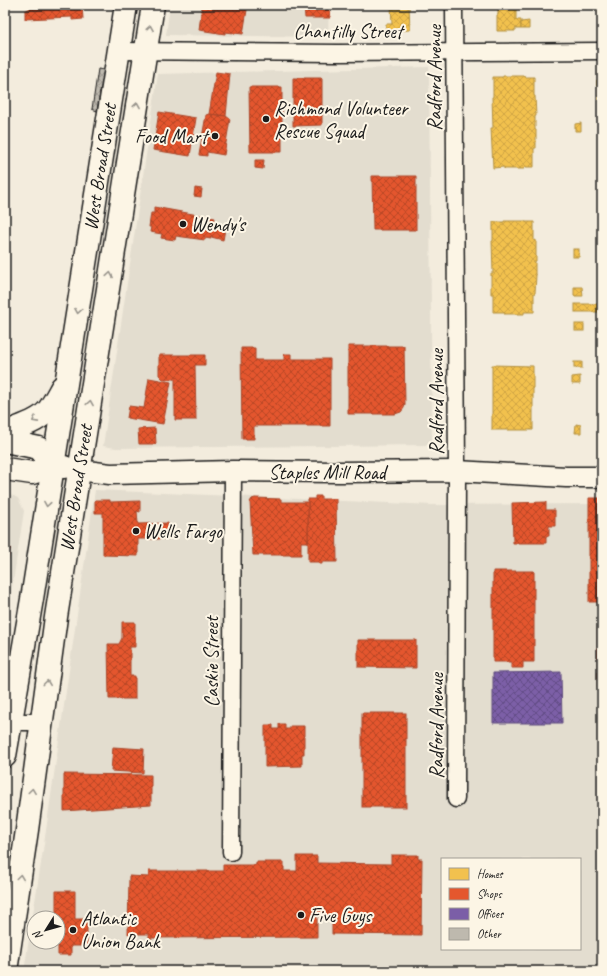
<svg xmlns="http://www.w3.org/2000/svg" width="607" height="976" font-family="Caveat,sans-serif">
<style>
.built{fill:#e3ddcf;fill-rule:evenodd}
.homes{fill:url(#homes-cross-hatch);stroke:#b2903f}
.shops{fill:url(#shops-cross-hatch);stroke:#a84529}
.offices{fill:url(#offices-cross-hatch);stroke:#5e4a7d}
.building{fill:url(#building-cross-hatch);stroke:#1c1c1c}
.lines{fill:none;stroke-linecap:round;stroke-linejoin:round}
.minor-casing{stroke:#1c1c1c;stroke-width:19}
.tertiary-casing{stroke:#1c1c1c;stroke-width:23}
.primary-casing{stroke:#1c1c1c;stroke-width:25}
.minor{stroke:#fcf5e5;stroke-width:16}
.tertiary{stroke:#fcf5e5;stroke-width:20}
.primary{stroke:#fcf5e5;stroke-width:22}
.oneway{stroke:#97938b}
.poi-dot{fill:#1c1c1c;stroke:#fcf5e5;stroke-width:1.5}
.labels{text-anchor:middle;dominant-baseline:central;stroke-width:4;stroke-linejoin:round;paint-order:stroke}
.street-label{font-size:20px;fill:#1c1c1c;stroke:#fcf5e5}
.poi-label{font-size:20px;fill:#1c1c1c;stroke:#fcf5e5;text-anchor:start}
</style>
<defs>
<pattern id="homes-cross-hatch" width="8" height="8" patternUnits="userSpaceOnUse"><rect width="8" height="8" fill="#f2c14e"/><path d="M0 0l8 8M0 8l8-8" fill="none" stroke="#cfa544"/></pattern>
<pattern id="shops-cross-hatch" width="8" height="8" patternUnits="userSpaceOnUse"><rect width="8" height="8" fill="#e4572e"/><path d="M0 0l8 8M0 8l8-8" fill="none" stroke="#b84726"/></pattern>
<pattern id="offices-cross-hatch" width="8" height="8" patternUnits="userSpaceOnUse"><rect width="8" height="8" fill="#7b5ea7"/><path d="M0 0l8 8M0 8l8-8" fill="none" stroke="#644d87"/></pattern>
<pattern id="building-cross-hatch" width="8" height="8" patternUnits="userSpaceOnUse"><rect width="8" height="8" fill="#beb9ae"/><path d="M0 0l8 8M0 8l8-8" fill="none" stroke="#a39e95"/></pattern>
</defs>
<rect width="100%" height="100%" fill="#f3ecdd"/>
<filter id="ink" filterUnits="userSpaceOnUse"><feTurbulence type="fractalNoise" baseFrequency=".025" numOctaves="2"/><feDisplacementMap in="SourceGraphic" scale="8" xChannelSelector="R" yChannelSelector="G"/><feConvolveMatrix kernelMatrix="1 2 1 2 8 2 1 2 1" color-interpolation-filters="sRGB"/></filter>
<g filter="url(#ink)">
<g class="built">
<path d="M 170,5 L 329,5 L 328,37 L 166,35 Z"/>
<path d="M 429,67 L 432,445 L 116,448 L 103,446 L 158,74 Z"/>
<path d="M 95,490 L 433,505 L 602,504 L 602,971 L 24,971 L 44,844 ZM 442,859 L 580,859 L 580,949 L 442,949 ZM 34,918 L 58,918 L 58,942 L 34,942 Z"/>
<path d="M 5,492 L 18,498 L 24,511 L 5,633 Z"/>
</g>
<g class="homes">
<path d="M 391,5 L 409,5 L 410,30 L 386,31 L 386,24 L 392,24 Z"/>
<path d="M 498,5 L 516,5 L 516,20 L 521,20 L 521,29 L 515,29 L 515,31 L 497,31 L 497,15 L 498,15 Z"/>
<rect x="599" y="5" width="3" height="18"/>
<path d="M 529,21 L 529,29 L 521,29 L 521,22 Z"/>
<path d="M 599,71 L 602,71 L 602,100 L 599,100 L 599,86 L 597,86 L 597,80 L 599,80 Z"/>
<path d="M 503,76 L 525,76 L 525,77 L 534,77 L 534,96 L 535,96 L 536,116 L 535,116 L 535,130 L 536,130 L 536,148 L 534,148 L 534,167 L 524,167 L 524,169 L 504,169 L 504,167 L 493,168 L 491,128 L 493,128 L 492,97 L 493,97 L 493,77 L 503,77 Z"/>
<path d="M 581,123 L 581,131 L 575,131 L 575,124 Z"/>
<path d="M 601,158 L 602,158 L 602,179 L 600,179 Z"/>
<path d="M 504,221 L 525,221 L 525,222 L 534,222 L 534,241 L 536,240 L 536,261 L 535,261 L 535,275 L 536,275 L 535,293 L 534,293 L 534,312 L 524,312 L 524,314 L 504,314 L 504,312 L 493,312 L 493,294 L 491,294 L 491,273 L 493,273 L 492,241 L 493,241 L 493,222 L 504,222 Z"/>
<rect x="573" y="249" width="6" height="8"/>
<path d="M 574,287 L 582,287 L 583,296 L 574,296 Z"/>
<rect x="575" y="304" width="27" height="8"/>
<rect x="575" y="324" width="9" height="7"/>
<rect x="574" y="362" width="8" height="6"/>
<path d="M 492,365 L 533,366 L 533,430 L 492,430 Z"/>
<path d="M 580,376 L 580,384 L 572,384 L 572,377 Z"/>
<path d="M 576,424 L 581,425 L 581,433 L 575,433 Z"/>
</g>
<g class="shops">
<path d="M 36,5 L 82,5 L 83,19 L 72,20 L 72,17 L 25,19 L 25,11 Z"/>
<path d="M 202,5 L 213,5 L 247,10 L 243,34 L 225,32 L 225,34 L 199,30 Z"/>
<path d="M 304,5 L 330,5 L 330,18 L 305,18 Z"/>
<path d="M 216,72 L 230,74 L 226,116 L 209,114 Z"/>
<path d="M 293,78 L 322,78 L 322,125 L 293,126 Z"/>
<path d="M 249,87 L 282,87 L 282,152 L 250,152 Z"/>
<path d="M 159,112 L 196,118 L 190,156 L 153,150 Z"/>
<path d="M 209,114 L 226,116 L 230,119 L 224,155 L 207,152 L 207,156 L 199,155 L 206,115 Z"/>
<path d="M 255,160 L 264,160 L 263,169 L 255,168 Z"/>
<path d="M 372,176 L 416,176 L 416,230 L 373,230 Z"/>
<path d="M 195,188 L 202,189 L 201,197 L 194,196 Z"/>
<path d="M 154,207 L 215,218 L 214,224 L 220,225 L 219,228 L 225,229 L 223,240 L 211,237 L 211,239 L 205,238 L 205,240 L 176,236 L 175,240 L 161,238 L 162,234 L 150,232 L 151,227 L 149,227 L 151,213 L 154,213 Z"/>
<path d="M 348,346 L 404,346 L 405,404 L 404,408 L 401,412 L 395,414 L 348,414 Z"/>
<path d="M 241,348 L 255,348 L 255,360 L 284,360 L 284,354 L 291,354 L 291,359 L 330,359 L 330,426 L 254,426 L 254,439 L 242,439 Z"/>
<path d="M 159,355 L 205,355 L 205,365 L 195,365 L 196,420 L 175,420 L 175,379 L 163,379 L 159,375 Z"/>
<path d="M 149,378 L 171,382 L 163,424 L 127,418 L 129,406 L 144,408 Z"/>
<path d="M 155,428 L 156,444 L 139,444 L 138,429 Z"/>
<path d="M 315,496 L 321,496 L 321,499 L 336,499 L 337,562 L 322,562 L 322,564 L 319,564 L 319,562 L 308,562 L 308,499 L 315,499 Z"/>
<path d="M 255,498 L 281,499 L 281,502 L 308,502 L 308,542 L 301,542 L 301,555 L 253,555 L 250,502 L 252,499 Z"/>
<path d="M 589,498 L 602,498 L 602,687 L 598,687 L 598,602 L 589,602 Z"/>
<path d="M 95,500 L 110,500 L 110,502 L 140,501 L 140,512 L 137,511 L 138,524 L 168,523 L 168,539 L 138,539 L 138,556 L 103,555 L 103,513 L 95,513 Z"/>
<path d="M 546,502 L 546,510 L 555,510 L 555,526 L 549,526 L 549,536 L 546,536 L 546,543 L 513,543 L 512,503 Z"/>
<path d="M 5,547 L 10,548 L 5,574 Z"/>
<path d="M 493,571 L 534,571 L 534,662 L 523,662 L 523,668 L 511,668 L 511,662 L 493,662 Z"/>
<path d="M 122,622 L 135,622 L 135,647 L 130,647 L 130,676 L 135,676 L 135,699 L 109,699 L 108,644 L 119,644 L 122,638 Z"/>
<path d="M 358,640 L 416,640 L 416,668 L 358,667 Z"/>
<path d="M 602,698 L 602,797 L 600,797 Z"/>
<rect x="362" y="713" width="44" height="94"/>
<path d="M 279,724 L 285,724 L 285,729 L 290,729 L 290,726 L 304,726 L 304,754 L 302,754 L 302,766 L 265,767 L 265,725 L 273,725 L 273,729 L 279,729 Z"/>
<path d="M 113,747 L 144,749 L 143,773 L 111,771 Z"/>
<path d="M 64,774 L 151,775 L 151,805 L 64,811 Z"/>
<path d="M 391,855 L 418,855 L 418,859 L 422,859 L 421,935 L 332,934 L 332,917 L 317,916 L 317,937 L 149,938 L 149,934 L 128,934 L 129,876 L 149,877 L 149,871 L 223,871 L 223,865 L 256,865 L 256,862 L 284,862 L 284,871 L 297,871 L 297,856 L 317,856 L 317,863 L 391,864 Z"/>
<path d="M 56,891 L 75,891 L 75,919 L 87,919 L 87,946 L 71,946 L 71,955 L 58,955 L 58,946 L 44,946 L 44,942 L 58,942 L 58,918 L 56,918 Z"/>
</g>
<path class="offices" d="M 561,672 L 562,723 L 493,723 L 493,673 Z"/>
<path class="building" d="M 98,69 L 104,70 L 97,111 L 92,109 Z"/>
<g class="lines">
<g class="minor-casing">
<g id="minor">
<path d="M 454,5 L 457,471 L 456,799"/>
<path d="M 119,51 L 338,53 L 602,51"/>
<path d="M 5,722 L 42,722"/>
<path d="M 231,852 L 233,471"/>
</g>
</g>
<g class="tertiary-casing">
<path id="tertiary" d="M 79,470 L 110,474 L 233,471 L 340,472 L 457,471 L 566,477 L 602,477"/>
</g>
<g class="primary-casing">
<g id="primary">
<path d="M 5,433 C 20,426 39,422 49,409 C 54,402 58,394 62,387"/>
<path d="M 5,441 L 39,448 L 53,466"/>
<path d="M 5,469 L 32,473 L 53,466 L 64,467"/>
<path d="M 5,756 L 32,599 L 126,5"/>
<path d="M 6,971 L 27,830 L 56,617 L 153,5"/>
</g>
</g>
<use href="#minor" class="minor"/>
<use href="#tertiary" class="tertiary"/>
<use href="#primary" class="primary"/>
</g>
<defs><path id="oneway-chevron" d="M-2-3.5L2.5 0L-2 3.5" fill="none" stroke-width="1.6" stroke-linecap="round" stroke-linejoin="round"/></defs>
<g class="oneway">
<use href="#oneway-chevron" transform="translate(150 28) rotate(-81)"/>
<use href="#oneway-chevron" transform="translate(137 105) rotate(-81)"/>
<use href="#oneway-chevron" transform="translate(110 275) rotate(-81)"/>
<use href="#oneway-chevron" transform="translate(78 311) rotate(99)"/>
<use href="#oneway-chevron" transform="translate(90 403) rotate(-81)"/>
<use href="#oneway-chevron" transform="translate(35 420) rotate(152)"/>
<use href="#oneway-chevron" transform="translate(47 504) rotate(99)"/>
<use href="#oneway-chevron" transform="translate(47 683) rotate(-83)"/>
<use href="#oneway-chevron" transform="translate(32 791) rotate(-82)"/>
<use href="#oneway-chevron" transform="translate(20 877) rotate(-82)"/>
</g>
</g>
<g class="poi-dot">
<circle cx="266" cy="119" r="4"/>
<circle cx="215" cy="136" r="4"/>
<circle cx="183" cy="224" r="4"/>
<circle cx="136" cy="531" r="4"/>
<circle cx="301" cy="915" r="4"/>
<circle cx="73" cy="930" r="4"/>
</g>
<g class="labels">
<g class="street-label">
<text x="348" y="31">Chantilly Street</text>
<text transform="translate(434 78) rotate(-90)">Radford Avenue</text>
<text transform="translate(100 167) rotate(-81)">West Broad Street</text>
<text transform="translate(436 402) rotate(-90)">Radford Avenue</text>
<text x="327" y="472">Staples Mill Road</text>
<text transform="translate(76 488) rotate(-81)">West Broad Street</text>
<text transform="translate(211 662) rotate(-90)">Caskie Street</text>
<text transform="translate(436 726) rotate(-90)">Radford Avenue</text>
</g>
<g class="poi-label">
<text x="274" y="108">Richmond Volunteer<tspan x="274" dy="23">Rescue Squad</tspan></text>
<text x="207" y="136" text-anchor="end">Food Mart</text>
<text x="191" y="224">Wendy's</text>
<text x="144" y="531">Wells Fargo</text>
<text x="309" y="915">Five Guys</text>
<text x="81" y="918">Atlantic<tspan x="81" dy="23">Union Bank</tspan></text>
</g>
</g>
<rect width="607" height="976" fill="none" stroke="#fcf5e5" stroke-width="20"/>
<rect x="10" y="10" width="587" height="956" fill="none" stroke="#1c1c1c" stroke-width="1.5" filter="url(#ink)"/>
<rect x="441" y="858" width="140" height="92" fill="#fcf5e5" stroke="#a29e95"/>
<rect x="449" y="868" width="20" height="12" fill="#f2c14e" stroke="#a29e95"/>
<text x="477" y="878" font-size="12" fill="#1c1c1c">Homes</text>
<rect x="449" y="888" width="20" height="12" fill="#e4572e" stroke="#a29e95"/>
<text x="477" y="898" font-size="12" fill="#1c1c1c">Shops</text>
<rect x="449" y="908" width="20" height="12" fill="#7b5ea7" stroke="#a29e95"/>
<text x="477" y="918" font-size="12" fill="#1c1c1c">Offices</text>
<rect x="449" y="928" width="20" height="12" fill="#beb9ae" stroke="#a29e95"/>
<text x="477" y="938" font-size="12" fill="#1c1c1c">Other</text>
<g transform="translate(46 930) rotate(233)"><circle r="19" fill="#fcf5e5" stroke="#a29e95"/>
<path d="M0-3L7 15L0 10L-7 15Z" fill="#1c1c1c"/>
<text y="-6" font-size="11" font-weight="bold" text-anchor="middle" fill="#1c1c1c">N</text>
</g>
</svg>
